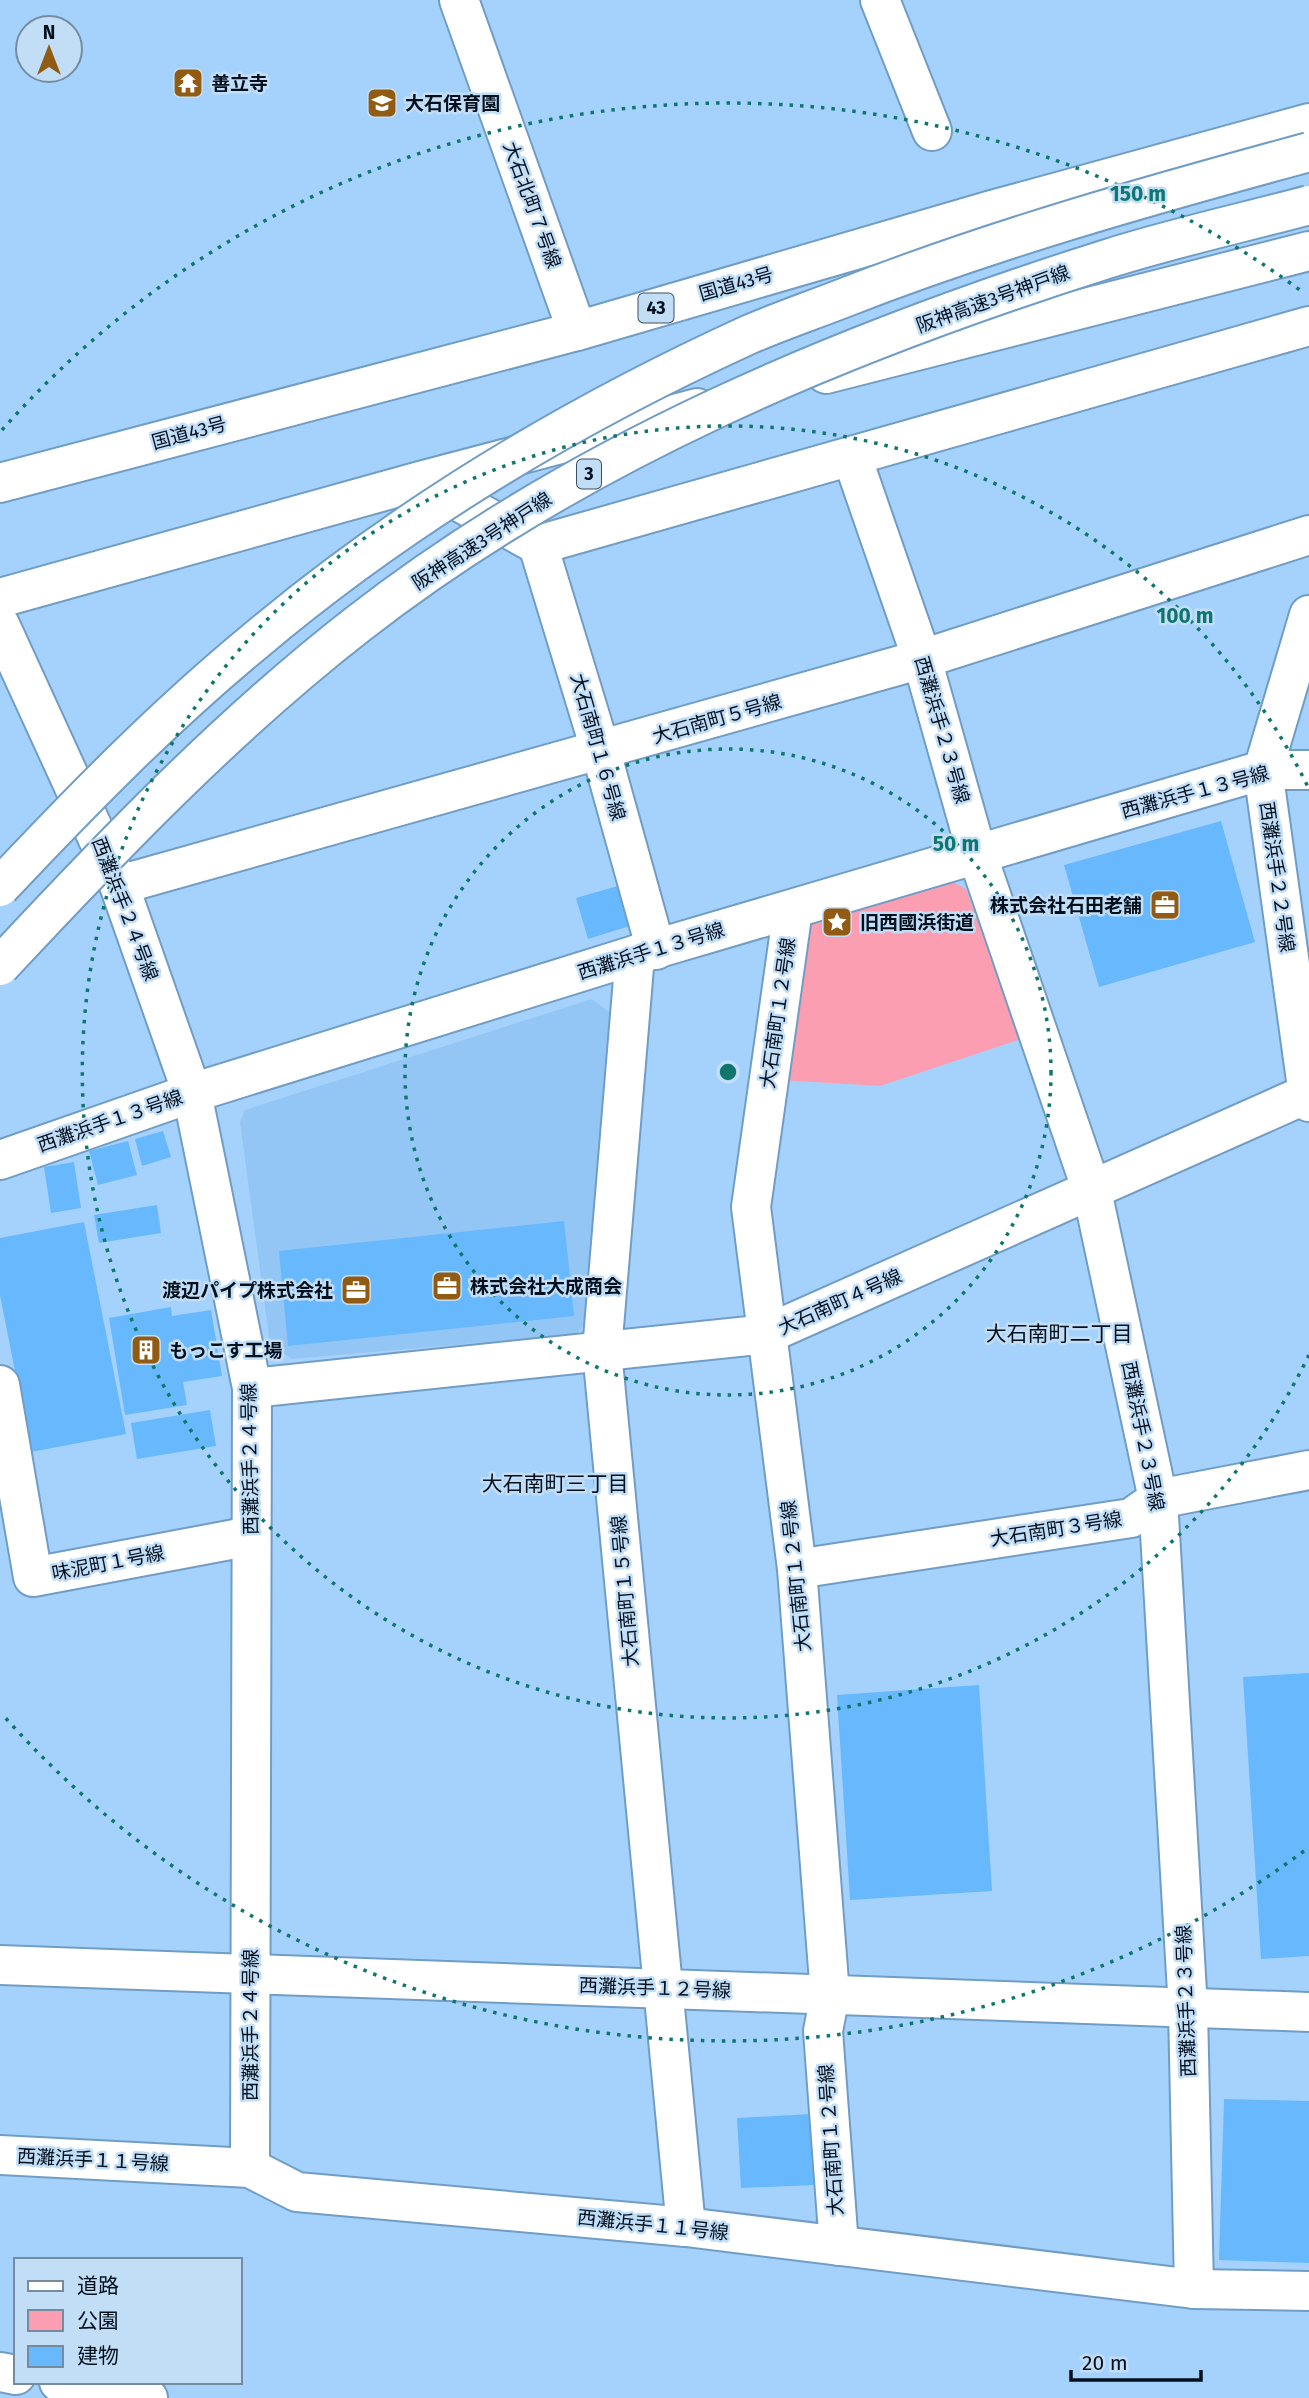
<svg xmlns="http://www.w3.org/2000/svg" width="1309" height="2398" font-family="'Fira Sans','Noto Sans JP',sans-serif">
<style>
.built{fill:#93c5f5}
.green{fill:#fb9eb1}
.building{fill:#68b8fe}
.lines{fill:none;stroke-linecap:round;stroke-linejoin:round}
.minor-casing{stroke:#719dc5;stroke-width:42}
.highway-casing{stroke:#719dc5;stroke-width:42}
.minor{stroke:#fff;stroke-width:38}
.highway{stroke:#fff;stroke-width:38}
.highway-bridge-casing{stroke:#719dc5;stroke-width:42;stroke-linecap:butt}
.highway-bridge{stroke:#fff;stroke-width:38}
.ring{fill:none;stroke:#0f766e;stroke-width:3.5;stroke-dasharray:3.5 7}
.labels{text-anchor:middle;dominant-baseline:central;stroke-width:5;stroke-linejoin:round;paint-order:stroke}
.shield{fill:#c2def7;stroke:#3c4e5f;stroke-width:2}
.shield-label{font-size:18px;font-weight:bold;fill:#02101e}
.poi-label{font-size:19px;font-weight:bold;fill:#02101e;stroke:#c2def7;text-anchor:start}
.street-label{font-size:19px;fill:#02101e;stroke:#c2def7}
.neighbourhood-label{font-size:21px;fill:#02101e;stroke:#c2def7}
.centre{fill:#0f766e;stroke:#c2def7;stroke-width:3.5}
.ring-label{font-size:21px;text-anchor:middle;font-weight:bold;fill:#0f766e;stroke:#c2def7;stroke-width:5;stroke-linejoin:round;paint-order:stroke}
</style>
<rect width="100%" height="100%" fill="#a5d2fd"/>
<path class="built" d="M 592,999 L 617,1018 L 590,1317 L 577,1334 L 292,1359 L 270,1344 L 240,1122 L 245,1110 Z"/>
<path class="green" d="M 947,879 L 966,889 L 1021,1039 L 880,1086 L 780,1080 L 806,922 Z"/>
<g class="building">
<path d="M 1221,821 L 1255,942 L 1099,987 L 1064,865 Z"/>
<path d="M 621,885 L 633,925 L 588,939 L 576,898 Z"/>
<path d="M 163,1131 L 171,1157 L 142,1166 L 135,1139 Z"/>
<path d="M 128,1141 L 137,1175 L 98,1185 L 89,1151 Z"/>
<path d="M 74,1162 L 81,1208 L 51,1213 L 44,1167 Z"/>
<path d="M 157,1205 L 161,1233 L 99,1243 L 94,1215 Z"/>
<path d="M 564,1221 L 574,1316 L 288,1346 L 279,1251 Z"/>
<path d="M 84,1222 L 126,1434 L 31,1452 L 0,1295 L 0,1238 Z"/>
<path d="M 171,1307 L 172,1316 L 211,1310 L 222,1376 L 183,1382 L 187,1405 L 125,1415 L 109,1318 Z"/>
<path d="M 210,1410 L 216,1446 L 137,1459 L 131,1423 Z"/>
<path d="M 1309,1673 L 1309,1956 L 1261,1959 L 1243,1677 Z"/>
<path d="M 979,1685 L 992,1891 L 850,1900 L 837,1695 Z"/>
<path d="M 1224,2099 L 1309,2101 L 1309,2263 L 1219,2260 Z"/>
<path d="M 810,2114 L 814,2185 L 741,2188 L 737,2118 Z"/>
</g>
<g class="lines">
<g class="minor-casing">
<g id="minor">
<path d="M 459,0 L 577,331"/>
<path d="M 880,0 L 932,131"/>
<path d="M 852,457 L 922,659 L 977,854 L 1092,1191 L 1158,1499 L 1188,2009 L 1194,2289"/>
<path d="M 423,482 L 538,545 L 1309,326"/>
<path d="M 538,545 L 601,752 L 656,950"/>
<path d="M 1309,615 L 1263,770 L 1309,1102"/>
<path d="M 0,625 L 119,885 L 192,1093 L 252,1388 L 250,2168"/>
<path d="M 119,885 L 922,659 L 1309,535"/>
<path d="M 793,909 L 751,1207 L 797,1569 L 830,1995 L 823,2031 L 839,2246"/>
<path d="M 635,955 L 602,1351 L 686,2227"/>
<path d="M 0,1160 L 192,1093 L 635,955 L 1263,770 L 1309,770"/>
<path d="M 0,1385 L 33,1577 L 251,1536"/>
<path d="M 252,1388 L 767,1334 L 1309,1093"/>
<path d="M 797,1569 L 1131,1518 L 1158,1499 L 1309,1470"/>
<path d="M 0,1965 L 1309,2012"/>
<path d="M 0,2155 L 250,2168 L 297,2192 L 686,2227 L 1194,2289 L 1309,2291"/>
<path d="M 0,2372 L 16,2375"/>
<path d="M 59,2382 L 148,2398"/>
</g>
</g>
<g class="highway-casing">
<g id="highway">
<path d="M 826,374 L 1309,251"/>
<path d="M 0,483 L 577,331 L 992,210 L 1309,123"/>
<path d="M 0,598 L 420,481 L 697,408"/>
</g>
</g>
<use href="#minor" class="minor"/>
<use href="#highway" class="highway"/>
<g class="highway-bridge-casing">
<g id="highway-bridge">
<path d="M 0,887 C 81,801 163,717 254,642 C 401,518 573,415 748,335 C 778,322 810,311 841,299 C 994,239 1151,195 1309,152"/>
<path d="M 0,966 C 112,846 228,725 358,624 C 579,452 842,343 1107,259 C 1173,238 1242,223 1309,205"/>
</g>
</g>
<use href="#highway-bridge" class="highway-bridge"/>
</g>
<g class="ring">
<circle cx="728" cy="1072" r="323"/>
<path d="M1309 1355A646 646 0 1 1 1309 789"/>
<path d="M1304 1851A969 969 0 0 1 2 1714M2 430A969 969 0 0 1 1304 293"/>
</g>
<defs>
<g id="temple-square" transform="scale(1.575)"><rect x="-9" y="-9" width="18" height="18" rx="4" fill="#925b13" stroke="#c2def7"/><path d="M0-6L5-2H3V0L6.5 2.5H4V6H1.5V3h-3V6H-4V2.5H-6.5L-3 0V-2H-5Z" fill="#fff"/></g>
<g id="school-square" transform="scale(1.575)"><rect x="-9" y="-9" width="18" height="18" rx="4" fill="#925b13" stroke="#c2def7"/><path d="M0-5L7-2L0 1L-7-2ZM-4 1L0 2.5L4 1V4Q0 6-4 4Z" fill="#fff"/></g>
<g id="office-square" transform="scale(1.575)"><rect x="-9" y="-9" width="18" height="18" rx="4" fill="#925b13" stroke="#c2def7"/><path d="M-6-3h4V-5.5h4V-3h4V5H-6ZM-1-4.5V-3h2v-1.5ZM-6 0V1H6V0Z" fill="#fff"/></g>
<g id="sight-square" transform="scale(1.575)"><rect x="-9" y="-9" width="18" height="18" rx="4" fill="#925b13" stroke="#c2def7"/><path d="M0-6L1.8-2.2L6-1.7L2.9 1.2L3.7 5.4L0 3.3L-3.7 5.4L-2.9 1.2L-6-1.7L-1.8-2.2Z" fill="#fff"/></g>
<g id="building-square" transform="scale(1.575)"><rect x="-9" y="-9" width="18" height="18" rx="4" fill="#925b13" stroke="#c2def7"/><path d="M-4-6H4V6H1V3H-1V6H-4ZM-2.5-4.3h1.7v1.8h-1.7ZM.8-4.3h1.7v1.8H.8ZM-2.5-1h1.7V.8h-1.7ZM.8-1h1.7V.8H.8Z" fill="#fff"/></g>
</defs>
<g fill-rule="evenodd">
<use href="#temple-square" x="188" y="83"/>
<use href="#school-square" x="382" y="103"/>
<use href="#office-square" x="1165" y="905"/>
<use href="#sight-square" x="837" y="922"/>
<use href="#office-square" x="447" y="1286"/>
<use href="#office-square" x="356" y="1290"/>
<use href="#building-square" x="146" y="1350"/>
</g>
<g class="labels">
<g class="shield">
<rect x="638.5" y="293.5" width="35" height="29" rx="5"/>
<rect x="577" y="459.5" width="24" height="29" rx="5"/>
</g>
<g class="shield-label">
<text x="656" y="308">43</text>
<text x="589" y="474">3</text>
</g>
<g class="poi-label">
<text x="211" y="83">善立寺</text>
<text x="405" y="103">大石保育園</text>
<text x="1142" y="905" text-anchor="end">株式会社石田老舗</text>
<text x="860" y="922">旧西國浜街道</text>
<text x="470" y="1286">株式会社大成商会</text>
<text x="333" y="1290" text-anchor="end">渡辺パイプ株式会社</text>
<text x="169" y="1350">もっこす工場</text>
</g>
<g class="street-label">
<text transform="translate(532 205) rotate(70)">大石北町７号線</text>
<text transform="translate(736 284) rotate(-16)">国道43号</text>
<text transform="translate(993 299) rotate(-20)">阪神高速3号神戸線</text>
<text transform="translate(189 433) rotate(-15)">国道43号</text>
<text transform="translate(482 541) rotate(-33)">阪神高速3号神戸線</text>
<text transform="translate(717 719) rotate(-16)">大石南町５号線</text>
<text transform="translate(942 730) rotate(74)">西灘浜手２３号線</text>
<text transform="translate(598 747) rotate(74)">大石南町１６号線</text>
<text transform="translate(1195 792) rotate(-15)">西灘浜手１３号線</text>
<text transform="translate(1277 877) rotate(82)">西灘浜手２２号線</text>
<text transform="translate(125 909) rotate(69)">西灘浜手２４号線</text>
<text transform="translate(651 951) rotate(-17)">西灘浜手１３号線</text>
<text transform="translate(778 1013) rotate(-82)">大石南町１２号線</text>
<text transform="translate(110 1121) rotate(-19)">西灘浜手１３号線</text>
<text transform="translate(840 1302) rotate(-24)">大石南町４号線</text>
<text transform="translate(1143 1436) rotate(79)">西灘浜手２３号線</text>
<text transform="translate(250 1459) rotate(-91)">西灘浜手２４号線</text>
<text transform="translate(1056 1529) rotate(-9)">大石南町３号線</text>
<text transform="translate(108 1563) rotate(-11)">味泥町１号線</text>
<text transform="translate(796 1576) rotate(-96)">大石南町１２号線</text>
<text transform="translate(625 1591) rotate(-95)">大石南町１５号線</text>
<text transform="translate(655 1988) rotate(2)">西灘浜手１２号線</text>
<text transform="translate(1186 2001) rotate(-92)">西灘浜手２３号線</text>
<text transform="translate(250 2025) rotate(-90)">西灘浜手２４号線</text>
<text transform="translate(831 2140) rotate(-94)">大石南町１２号線</text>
<text transform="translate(93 2160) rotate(3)">西灘浜手１１号線</text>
<text transform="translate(653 2225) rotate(6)">西灘浜手１１号線</text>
</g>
<g class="neighbourhood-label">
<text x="1059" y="1334">大石南町二丁目</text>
<text x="555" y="1484">大石南町三丁目</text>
</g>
</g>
<circle cx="728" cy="1072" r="10" class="centre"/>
<g class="ring-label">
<text x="1138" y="201">150 m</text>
<text x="1185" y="623">100 m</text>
<text x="956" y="851">50 m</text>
</g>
<rect x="14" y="2258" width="228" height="126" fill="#c2def7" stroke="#758ca0" stroke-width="2"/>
<rect x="28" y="2281" width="35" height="10" fill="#ffffff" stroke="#758ca0" stroke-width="2"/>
<text x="77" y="2293" font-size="21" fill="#02101e">道路</text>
<rect x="28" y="2310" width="35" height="21" fill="#fb9eb1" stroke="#758ca0" stroke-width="2"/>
<text x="77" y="2328" font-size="21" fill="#02101e">公園</text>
<rect x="28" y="2346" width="35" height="21" fill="#68b8fe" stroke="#758ca0" stroke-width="2"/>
<text x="77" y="2363" font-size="21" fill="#02101e">建物</text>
<g transform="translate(49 49)"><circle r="33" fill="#c2def7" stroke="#758ca0" stroke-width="2"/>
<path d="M0-5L12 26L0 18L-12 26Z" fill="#925b13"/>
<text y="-10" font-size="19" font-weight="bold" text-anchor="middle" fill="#02101e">N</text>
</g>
<path d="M1071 2370v10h130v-10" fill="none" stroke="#02101e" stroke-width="3.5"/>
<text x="1082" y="2370" font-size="21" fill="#02101e" stroke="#c2def7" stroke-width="5" paint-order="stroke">20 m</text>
</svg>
